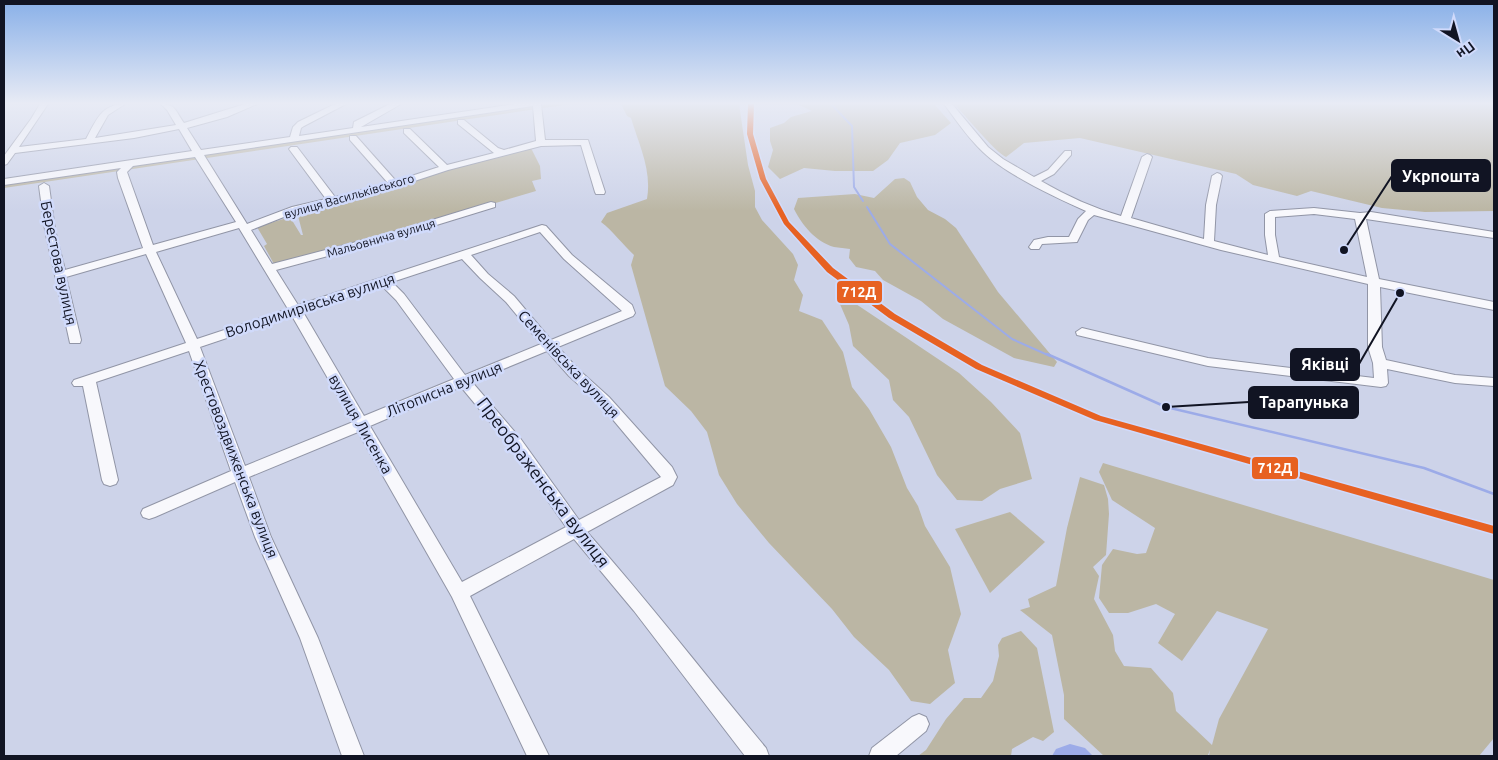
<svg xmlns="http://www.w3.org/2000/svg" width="1498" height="760" font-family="Ubuntu,sans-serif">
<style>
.green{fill:#bbb6a4}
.water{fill:#9cabe8}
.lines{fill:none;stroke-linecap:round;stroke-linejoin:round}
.stream-far1{stroke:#9cabe8;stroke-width:2}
.stream{stroke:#9cabe8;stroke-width:2.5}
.minor-casing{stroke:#9195a6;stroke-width:2}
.minor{fill:#f8f8fc;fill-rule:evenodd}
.rail-casing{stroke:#b9bbc1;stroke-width:3}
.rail{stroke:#d0dafb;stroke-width:2;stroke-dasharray:5;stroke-linecap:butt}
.rail-1-casing{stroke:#d0dafb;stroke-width:3}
.rail-1{fill:#e76122;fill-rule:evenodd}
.labels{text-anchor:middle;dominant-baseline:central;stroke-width:5;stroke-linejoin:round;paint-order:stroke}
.far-street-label{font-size:12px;fill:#111423;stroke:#d0dafb}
.street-label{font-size:15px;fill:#111423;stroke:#d0dafb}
.near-street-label{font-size:18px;fill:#111423;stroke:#d0dafb}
.leader{fill:none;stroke:#111423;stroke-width:2}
.callout-dot{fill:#111423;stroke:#d0dafb;stroke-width:2}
.callout{fill:#111423;stroke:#111423;stroke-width:2}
.callout-label{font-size:16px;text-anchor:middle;font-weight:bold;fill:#fff}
.line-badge{stroke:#d0dafb;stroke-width:2}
.badge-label{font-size:14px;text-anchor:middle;font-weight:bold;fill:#fff}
</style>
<rect width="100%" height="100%" fill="#cdd3e9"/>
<g class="green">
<path d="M 550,104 L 571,104 L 4,188 L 4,184 Z"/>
<path d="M 621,104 L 739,104 L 748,165 L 755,191 L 755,207 L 762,220 L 793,254 L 798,265 L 794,280 L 803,295 L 799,311 L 822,320 L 843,352 L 852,387 L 869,409 L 891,447 L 907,488 L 918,506 L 925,526 L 950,567 L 961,614 L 948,650 L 955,683 L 930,704 L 911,701 L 889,670 L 854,637 L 832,609 L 769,543 L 737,504 L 719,475 L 707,432 L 691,411 L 665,386 L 631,265 L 634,255 C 622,244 614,232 601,222 L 607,213 L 647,199 C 652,170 639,145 631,118 L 627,116 Z"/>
<path d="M 797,104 L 934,104 L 951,123 L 935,135 L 900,143 L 888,160 L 873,171 L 835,171 L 804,168 L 780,179 L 768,167 L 773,150 L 770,141 L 770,128 L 784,123 L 791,117 L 812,111 Z"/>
<path d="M 954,104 L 1494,104 L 1494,211 L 1425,212 L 1382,208 L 1311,191 L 1297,196 L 1253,185 L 1236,174 L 1080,138 L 1024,143 L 1006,157 C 994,151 966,116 954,104 Z"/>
<path d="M 530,146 L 540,166 L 541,179 L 532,181 L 536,191 L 391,234 L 274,264 L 264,246 L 267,244 L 257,227 L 290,217 L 301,235 L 303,235 L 297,212 Z"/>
<path d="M 904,178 L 910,182 L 917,197 L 928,210 L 945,219 L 956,228 L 998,292 L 1057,362 L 1054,367 L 1014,358 L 943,319 L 921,301 L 883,280 L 875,271 L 856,267 L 849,258 L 850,249 C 845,248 839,248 834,247 C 816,242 802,225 794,209 L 798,198 L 855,194 L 874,198 L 895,179 Z"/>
<path d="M 841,294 L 959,373 L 991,402 L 1020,433 L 1032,479 L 1000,489 L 982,501 L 957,500 L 937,475 L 909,417 L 893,400 L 889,380 L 853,346 L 849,325 L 836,295 Z"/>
<path d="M 1103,463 L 1494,580 L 1494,738 L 1479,756 L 1209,756 L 1210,750 L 1208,755 L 1104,756 L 1064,719 L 1064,695 L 1052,635 L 1020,610 L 1030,607 L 1028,599 L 1056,586 L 1067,528 L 1080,477 L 1104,485 L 1108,499 L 1109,514 L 1106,555 L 1093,567 L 1099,576 L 1094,599 L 1113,635 L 1115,651 L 1124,666 L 1151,668 L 1173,693 L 1176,711 L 1212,745 L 1219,719 L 1268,629 L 1217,611 L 1182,661 L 1158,643 L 1175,614 L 1156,604 L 1128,613 L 1109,613 L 1099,598 L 1102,565 L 1113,549 L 1137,554 L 1146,553 L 1155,528 L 1112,500 L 1099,472 Z"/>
<path d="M 1010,512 L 1045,542 L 990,593 L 955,529 Z"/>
<path d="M 1021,631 L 1037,648 L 1054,732 L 1043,741 L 1033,737 L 1012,749 L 1011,756 L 918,756 L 926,750 L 946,719 L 964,698 L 981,698 L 993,681 L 999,656 L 998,645 L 1002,638 Z"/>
</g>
<path class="water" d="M 1070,744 L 1085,748 L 1093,756 L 1052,756 L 1056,749 Z"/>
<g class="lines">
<g class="stream-far1">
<path d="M 831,104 L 852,126 L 854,187 L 863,201"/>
<path d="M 867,207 L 890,244 L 1012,339 L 1050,356"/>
</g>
<path class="stream" d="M 1047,354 L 1166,407 L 1424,468 L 1494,494"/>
<g class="minor-casing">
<g id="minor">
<path d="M 40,104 L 48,104 L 19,147 L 86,139 C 96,121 101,104 125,104 L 108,115 L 95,138 L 176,125 L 167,110 L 161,104 C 176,104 176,112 184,123 L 245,104 L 257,104 L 227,117 L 187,128 L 201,150 L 290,137 L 293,127 L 298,122 L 335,104 L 346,104 L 304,126 L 301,128 L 299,136 L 353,128 L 354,122 L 390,104 L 401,104 L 361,127 L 515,104 L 541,104 L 545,140 L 588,140 L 605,192 L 604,194 L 596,194 L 595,192 L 581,145 L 541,146 L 448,170 L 378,193 L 299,211 L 251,230 L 272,264 L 383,235 L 491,202 L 495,203 L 495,207 L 391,239 L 276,270 L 298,305 L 542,225 L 546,226 L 572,255 L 632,305 L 635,313 L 633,316 L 558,347 L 579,370 L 609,397 L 672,467 L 677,477 L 673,485 L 587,532 C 649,602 706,676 766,748 L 769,756 L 745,756 L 634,611 L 574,539 L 470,596 L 549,756 L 527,756 L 452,597 L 358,432 L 249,477 L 271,537 L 318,638 L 364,756 L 342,756 L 300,638 L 255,537 L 235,482 L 155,517 L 149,519 L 143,517 L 141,513 L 143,509 L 231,471 L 189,351 L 96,382 L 118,480 L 116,484 L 110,486 L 104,484 L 102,480 L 83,386 L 74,386 L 72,383 L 74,380 L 186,343 L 146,254 L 66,277 L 81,340 L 80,343 L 70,343 L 45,230 L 39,186 L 44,183 L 49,186 L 55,230 L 65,270 L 143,248 L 118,178 L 117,172 L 121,168 L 4,185 L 4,179 L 192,151 L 179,129 L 134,138 L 15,153 L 7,164 L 4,165 L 4,156 L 31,119 ZM 533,106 L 536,141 L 504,150 L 498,148 L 464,120 L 458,120 L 458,124 L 494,153 L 447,165 L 410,129 L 404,129 L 404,133 L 439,167 L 396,181 L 356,136 L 350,136 L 350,140 L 388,183 L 335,197 L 297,147 L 291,147 L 289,149 L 326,199 L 292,207 L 247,224 L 204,155 ZM 195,157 L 236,222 L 153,245 L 127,172 L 133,166 ZM 239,228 L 288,309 L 197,339 L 156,252 ZM 540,232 L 564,259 L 622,311 L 551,340 L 514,296 L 488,274 L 471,255 ZM 462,259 L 480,278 L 506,302 L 541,344 L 465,375 L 462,371 L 404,294 L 392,282 ZM 382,286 L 396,300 L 454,379 L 364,416 L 303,312 ZM 292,316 L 353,422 L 245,466 L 200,347 ZM 547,351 L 569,376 L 599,403 L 661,477 L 579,520 L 520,438 L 472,382 ZM 461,387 L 510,446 L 566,527 L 462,582 L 370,426 Z"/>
<path d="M 944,104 L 952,104 L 988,147 L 1003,159 L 1034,177 L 1048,170 L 1065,151 L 1071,151 L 1071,155 L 1054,174 L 1041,181 C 1067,196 1093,208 1121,216 L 1142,157 L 1147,154 L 1150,155 L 1152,157 L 1131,218 L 1204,239 L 1206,205 L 1212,176 L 1217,173 L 1220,174 L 1222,176 L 1216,205 L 1214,241 L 1268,255 L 1265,235 L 1265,214 L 1270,211 L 1314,208 L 1360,213 L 1371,212 L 1494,232 L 1494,238 L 1366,219 L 1379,279 L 1494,302 L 1494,310 L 1380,287 L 1382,347 L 1386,360 L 1455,375 L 1494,378 L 1494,386 L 1455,383 L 1387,369 L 1388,383 L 1386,386 L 1381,387 L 1208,366 L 1077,335 L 1076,332 L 1082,328 L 1208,358 L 1374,378 L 1373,363 L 1368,347 L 1368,284 L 1221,250 L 1094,215 L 1088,220 L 1077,242 L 1042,244 L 1039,249 L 1031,249 L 1029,247 L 1034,240 L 1048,237 L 1069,237 L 1078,219 L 1086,211 C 1055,197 1007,175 983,152 C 968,138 956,120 944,104 ZM 1314,214 L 1355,219 L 1367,277 L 1279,257 L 1275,235 L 1275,217 Z"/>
<path d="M 919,714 L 926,717 L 929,724 L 926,731 L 896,756 L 869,756 L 872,748 L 912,717 Z"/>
</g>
</g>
<use href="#minor" class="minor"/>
<g class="rail-casing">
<path id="rail" d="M 747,104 L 750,134"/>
</g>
<use href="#rail" class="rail"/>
<g class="rail-1-casing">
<path id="rail-1" d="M 748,104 L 754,104 L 753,134 L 766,179 L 789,222 L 833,268 L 895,314 L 982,365 L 1101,416 L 1494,526 L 1494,534 L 1095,420 L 976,369 L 889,318 L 827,272 L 784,224 L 760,179 L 747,134 Z"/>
</g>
<use href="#rail-1" class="rail-1"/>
</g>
<linearGradient id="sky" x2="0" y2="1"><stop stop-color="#89b0e8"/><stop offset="0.49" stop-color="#e8ebf5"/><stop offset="1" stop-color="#e8ebf5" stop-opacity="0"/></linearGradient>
<rect width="1498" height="211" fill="url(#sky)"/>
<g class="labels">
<g class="far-street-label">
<text transform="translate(349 196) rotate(-16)">вулиця Васильківського</text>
<text transform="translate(381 238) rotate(-16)">Мальовнича вулиця</text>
</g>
<g class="street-label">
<text transform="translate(59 263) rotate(78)">Берестова вулиця</text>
<text transform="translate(310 305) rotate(-18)">Володимирівська вулиця</text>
<text transform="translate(569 364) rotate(47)">Семенівська вулиця</text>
<text transform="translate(444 389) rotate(-22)">Літописна вулиця</text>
<text transform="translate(361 424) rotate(60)">вулиця Лисенка</text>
<text transform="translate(236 459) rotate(69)">Хрестовоздвиженська вулиця</text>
</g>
<g class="near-street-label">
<text transform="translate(544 482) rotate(53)">Преображенська вулиця</text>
</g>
</g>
<path class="leader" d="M1344 250L1392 176M1400 293L1359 364M1166 407L1249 402"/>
<g class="callout-dot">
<circle cx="1344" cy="250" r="5"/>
<circle cx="1400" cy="293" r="5"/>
<circle cx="1166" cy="407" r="5"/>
</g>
<g class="callout">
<rect x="1392" y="160" width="98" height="31" rx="5"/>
<rect x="1291" y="349" width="68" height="31" rx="5"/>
<rect x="1249" y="387" width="109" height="31" rx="5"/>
</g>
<g class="callout-label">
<text x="1441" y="182">Укрпошта</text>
<text x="1325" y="370">Яківці</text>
<text x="1304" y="408">Тарапунька</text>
</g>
<g class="line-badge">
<rect x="836" y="280" width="47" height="24" rx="5" fill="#e76122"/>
<rect x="1251" y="456" width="48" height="24" rx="5" fill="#e76122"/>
</g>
<g class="badge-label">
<text x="859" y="297">712Д</text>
<text x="1275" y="473">712Д</text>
</g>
<rect width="1498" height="760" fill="none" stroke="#111423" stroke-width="10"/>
<g transform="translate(1458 40) rotate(143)" stroke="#d0dafb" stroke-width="4" paint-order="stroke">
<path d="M0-4L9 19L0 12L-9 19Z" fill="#111423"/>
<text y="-8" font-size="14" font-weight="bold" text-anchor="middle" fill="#111423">Пн</text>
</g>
</svg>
